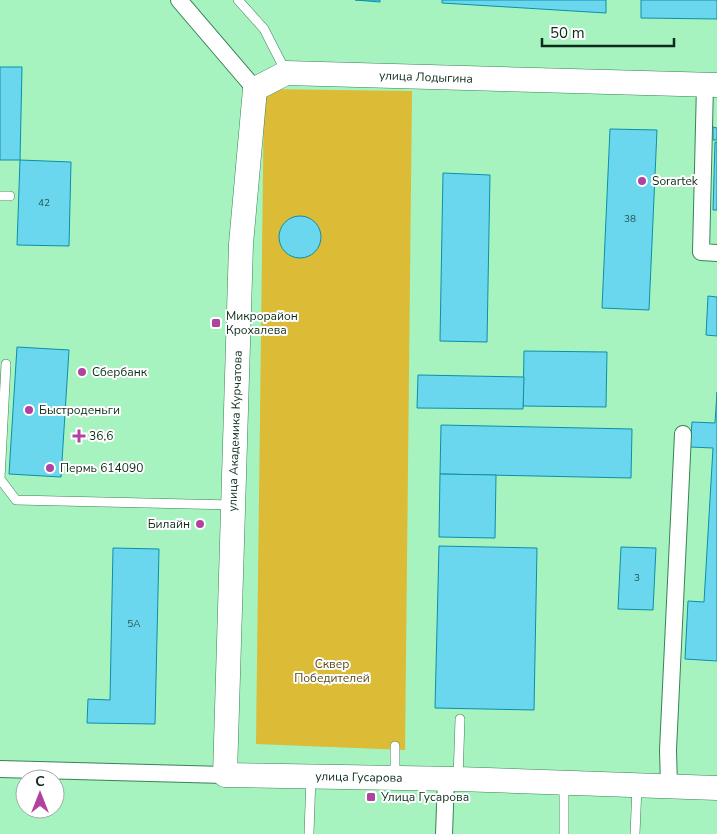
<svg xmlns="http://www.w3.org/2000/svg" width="717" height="834" font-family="'Nunito Sans',sans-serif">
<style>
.green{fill:#dcbb36}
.building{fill:#6bd7ef;stroke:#0b90a7}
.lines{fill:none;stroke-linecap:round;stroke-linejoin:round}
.lane-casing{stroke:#378355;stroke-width:10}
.street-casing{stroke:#378355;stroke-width:18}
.secondary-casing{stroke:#378355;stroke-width:25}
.lane{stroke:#fff;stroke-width:9}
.street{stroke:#fff;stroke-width:16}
.secondary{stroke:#fff;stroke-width:24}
.poi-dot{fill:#b142a0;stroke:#fff;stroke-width:2}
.labels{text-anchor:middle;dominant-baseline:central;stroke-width:4;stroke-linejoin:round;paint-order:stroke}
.number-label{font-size:10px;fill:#24574e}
.street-label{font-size:12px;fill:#0c2c19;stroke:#fff}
.poi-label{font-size:12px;fill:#0c2c19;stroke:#fff;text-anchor:start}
.park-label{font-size:12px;fill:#594c17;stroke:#fff}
</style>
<rect width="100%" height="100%" fill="#a6f3bf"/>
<path class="green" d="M 264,89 L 412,91 L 405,750 L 256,744 Z"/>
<g class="building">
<path d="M 355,0 L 380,0 L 380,2 Z"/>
<path d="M 442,0 L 606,0 L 606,13 L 442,3 Z"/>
<path d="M 641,0 L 717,0 L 717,19 L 641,18 Z"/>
<path d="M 0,67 L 22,67 L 20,160 L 0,160 Z"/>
<path d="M 713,127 L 717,128 L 717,140 L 713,140 Z"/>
<path d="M 610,129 L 657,130 L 649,310 L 602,308 Z"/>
<path d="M 715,142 L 717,142 L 717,210 L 713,210 Z"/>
<path d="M 20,160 L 71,162 L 69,246 L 17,245 Z"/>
<path d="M 443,173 L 490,175 L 487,342 L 440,341 Z"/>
<circle cx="300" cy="237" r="21"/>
<path d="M 708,296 L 717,297 L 717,336 L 706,335 Z"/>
<path d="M 17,347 L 69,350 L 61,477 L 9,474 Z"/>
<path d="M 524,351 L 607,352 L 606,407 L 523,406 Z"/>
<path d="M 418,375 L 524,377 L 523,409 L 417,408 Z"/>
<path d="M 717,392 L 717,661 L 685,659 L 688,601 L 704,602 L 713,448 L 690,447 L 692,422 L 715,423 Z"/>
<path d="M 441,425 L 632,429 L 631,478 L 440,474 Z"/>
<path d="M 440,474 L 496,475 L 495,538 L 439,537 Z"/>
<path d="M 439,546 L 537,548 L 534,710 L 435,708 Z"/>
<path d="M 621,547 L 656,548 L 653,610 L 618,609 Z"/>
<path d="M 113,548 L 159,549 L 155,724 L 87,723 L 88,699 L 110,700 Z"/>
</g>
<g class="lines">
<g class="lane-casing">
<g id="lane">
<path d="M 238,0 L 264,29 L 286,72"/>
<path d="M 0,196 L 10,196"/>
<path d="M 6,364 L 0,479 L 16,500 L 233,505"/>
<path d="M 395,778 L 395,746"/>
<path d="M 458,779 L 460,719"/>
<path d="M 309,834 L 311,776"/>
<path d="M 564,834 L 564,783"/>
<path d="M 635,834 L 637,787"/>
</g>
</g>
<g class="street-casing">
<g id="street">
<path d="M 179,0 L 255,89"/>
<path d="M 705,85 L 701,252 L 717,253"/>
<path d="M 0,769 L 225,775"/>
<path d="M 669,786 L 668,750 L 683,434"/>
<path d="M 444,834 L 446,779"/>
</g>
</g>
<g class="secondary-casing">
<path id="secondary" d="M 717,85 L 286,73 L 255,89 L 241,244 L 225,775 L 458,779 L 717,788"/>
</g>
<use href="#lane" class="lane"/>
<use href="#street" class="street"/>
<use href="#secondary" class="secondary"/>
</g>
<g class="poi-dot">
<circle cx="642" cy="181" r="5"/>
<rect x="211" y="318" width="10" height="10" rx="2.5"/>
<circle cx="82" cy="372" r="5"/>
<circle cx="29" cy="410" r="5"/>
<path d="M76.5 428.5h5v5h5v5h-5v5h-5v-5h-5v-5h5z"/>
<circle cx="50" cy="468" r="5"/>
<circle cx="200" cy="524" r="5"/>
<rect x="366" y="792" width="10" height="10" rx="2.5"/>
</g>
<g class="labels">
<g class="number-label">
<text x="44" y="203">42</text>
<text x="630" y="219">38</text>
<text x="637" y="578">3</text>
<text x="134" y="624">5А</text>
</g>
<g class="street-label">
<text transform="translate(426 77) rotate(2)">улица Лодыгина</text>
<text transform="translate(235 431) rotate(-88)">улица Академика Курчатова</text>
<text transform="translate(359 777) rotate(1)">улица Гусарова</text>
</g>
<g class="poi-label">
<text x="652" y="181">Sorartek</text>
<text x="226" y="316">Микрорайон<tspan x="226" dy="14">Крохалева</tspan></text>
<text x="92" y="372">Сбербанк</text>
<text x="39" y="410">Быстроденьги</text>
<text x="89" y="436">36,6</text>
<text x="60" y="468">Пермь 614090</text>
<text x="190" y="524" text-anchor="end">Билайн</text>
<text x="381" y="797">Улица Гусарова</text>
</g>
<g class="park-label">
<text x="332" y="664">Сквер<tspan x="332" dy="14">Победителей</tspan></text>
</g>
</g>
<g transform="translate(40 794)"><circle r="24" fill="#ffffff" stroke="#9eaba3"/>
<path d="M0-4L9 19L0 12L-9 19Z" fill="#b142a0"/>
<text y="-8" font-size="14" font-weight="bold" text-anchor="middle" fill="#0c2c19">С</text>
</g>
<path d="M542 38v8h132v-8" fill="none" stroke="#0c2c19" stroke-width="2.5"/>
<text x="550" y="38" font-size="15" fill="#0c2c19" stroke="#ffffff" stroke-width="4" paint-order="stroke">50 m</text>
</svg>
